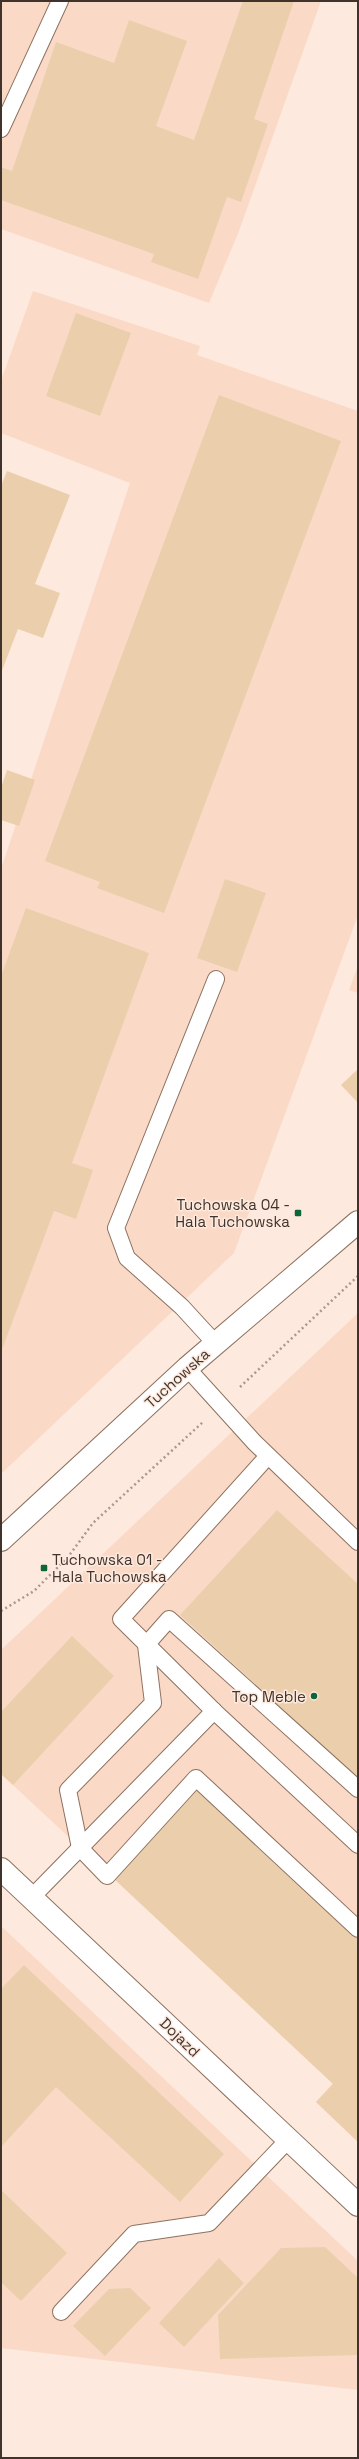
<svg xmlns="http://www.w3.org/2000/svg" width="359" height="2459" font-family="'Space Grotesk',sans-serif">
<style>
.built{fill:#fadac6}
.building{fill:#ebcfac}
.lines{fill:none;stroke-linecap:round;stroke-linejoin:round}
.service-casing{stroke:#8e715f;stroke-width:18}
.minor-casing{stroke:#8e715f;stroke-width:24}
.tertiary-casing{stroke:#8e715f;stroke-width:24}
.path{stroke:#aa998f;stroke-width:2.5;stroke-dasharray:2 3;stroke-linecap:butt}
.service{stroke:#fff;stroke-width:16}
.minor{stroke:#fff;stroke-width:22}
.tertiary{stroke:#fff;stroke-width:22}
.poi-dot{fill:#0d6639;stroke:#fde9dd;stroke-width:1.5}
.labels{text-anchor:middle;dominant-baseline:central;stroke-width:3;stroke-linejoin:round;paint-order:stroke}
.poi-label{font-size:15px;fill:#40332b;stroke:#fde9dd;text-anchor:end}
.street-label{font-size:15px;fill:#40332b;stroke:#fde9dd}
</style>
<rect width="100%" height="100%" fill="#fde9dd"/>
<g class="built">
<path d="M 1,1 L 321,1 L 239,231 L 209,303 L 1,229 Z"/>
<path d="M 33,291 L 200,346 L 197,355 L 358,411 L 358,915 L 234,1253 L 1,1474 L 1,869 L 130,483 L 1,433 L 1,381 Z"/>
<path d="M 358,966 L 358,993 L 349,990 Z"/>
<path d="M 358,1313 L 358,2142 L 316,2102 L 333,2083 L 1,1774 L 1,1650 Z"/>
<path d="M 1,1926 L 358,2261 L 358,2390 L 1,2348 Z"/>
</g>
<g class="building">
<path d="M 243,1 L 294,1 L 254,119 L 268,124 L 241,202 L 227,197 L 198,279 L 151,262 L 154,254 L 1,200 L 1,167 L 12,171 L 56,42 L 114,63 L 129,20 L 187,41 L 156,126 L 194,140 Z"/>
<path d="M 76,313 L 131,333 L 100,416 L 46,396 Z"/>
<path d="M 219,395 L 341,441 L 164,913 L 97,888 L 100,882 L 45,861 Z"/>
<path d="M 7,471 L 70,495 L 35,584 L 60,593 L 43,638 L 18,629 L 1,673 L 1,486 Z"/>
<path d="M 7,770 L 35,780 L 19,826 L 1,820 L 1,788 Z"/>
<path d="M 225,879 L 266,893 L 237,972 L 197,958 Z"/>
<path d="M 26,908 L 149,953 L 72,1163 L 93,1170 L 76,1219 L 54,1211 L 1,1352 L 1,976 Z"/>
<path d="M 358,1069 L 358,1103 L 341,1085 Z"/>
<path d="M 277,1510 L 358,1584 L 358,1778 L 180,1615 Z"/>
<path d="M 72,1636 L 114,1676 L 13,1785 L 1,1774 L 1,1712 Z"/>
<path d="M 196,1782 L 358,1935 L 358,2142 L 316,2102 L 333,2084 L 109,1874 Z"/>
<path d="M 24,1965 L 224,2154 L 180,2202 L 56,2087 L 1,2147 L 1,1989 Z"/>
<path d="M 1,2190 L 67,2253 L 21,2301 L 1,2282 Z"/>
<path d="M 325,2247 L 358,2278 L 358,2355 L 220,2359 L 218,2315 L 281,2248 Z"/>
<path d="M 219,2258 L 244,2283 L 184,2347 L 159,2323 Z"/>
<path d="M 130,2288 L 151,2308 L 105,2356 L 73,2326 L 109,2289 Z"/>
</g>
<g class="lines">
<g class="service-casing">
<g id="service">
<path d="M 1,129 L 60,1"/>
<path d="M 215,1343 L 182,1307 L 127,1258 L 116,1228 L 216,979"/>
<path d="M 187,1368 L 254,1442 L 358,1542"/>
<path d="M 268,1456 L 121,1619 L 214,1711 L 358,1845"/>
<path d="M 358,1789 L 169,1619 L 146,1645 L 153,1703 L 68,1790 L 80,1848 L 107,1876 L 196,1778 L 358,1929"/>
<path d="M 33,1896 L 214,1711"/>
<path d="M 61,2312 L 134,2234 L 209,2223 L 288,2140"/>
</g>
</g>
<g class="minor-casing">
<path id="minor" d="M 1,1869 L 358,2205"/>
</g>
<g class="tertiary-casing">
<path id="tertiary" d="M 1,1540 L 187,1368 L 358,1222"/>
</g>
<g class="path">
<path d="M 240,1387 L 358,1276"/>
<path d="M 1,1611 L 34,1591 L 68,1557 L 93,1523 L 203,1422"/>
</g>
<use href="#service" class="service"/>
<use href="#minor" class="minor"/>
<use href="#tertiary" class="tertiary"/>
</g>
<g class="poi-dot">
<rect x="294" y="1209" width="8" height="8" rx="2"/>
<rect x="40" y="1564" width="8" height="8" rx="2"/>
<circle cx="314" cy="1696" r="4"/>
</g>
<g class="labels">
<g class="poi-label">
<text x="290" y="1204">Tuchowska 04 -<tspan x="290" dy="17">Hala Tuchowska</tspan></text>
<text x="52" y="1559" text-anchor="start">Tuchowska 01 -<tspan x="52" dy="17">Hala Tuchowska</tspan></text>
<text x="306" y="1696">Top Meble</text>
</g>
<g class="street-label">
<text transform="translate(177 1378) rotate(-42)">Tuchowska</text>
<text transform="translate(180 2037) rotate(44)">Dojazd</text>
</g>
</g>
<rect width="359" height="2459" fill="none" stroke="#40332b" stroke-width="4"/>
</svg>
